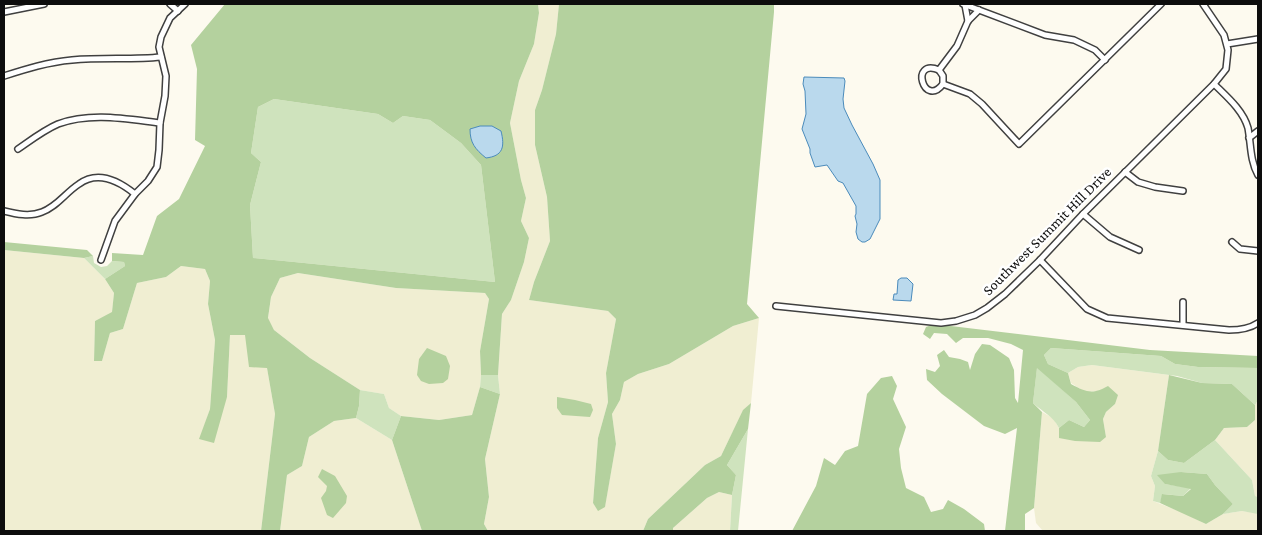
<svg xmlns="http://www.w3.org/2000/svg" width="1262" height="535" font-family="'Crimson Pro',serif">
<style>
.farmland{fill:#f0eed2}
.green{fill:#cfe3bd}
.forest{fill:#b4d19e;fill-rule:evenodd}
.water{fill:#bad9ed;stroke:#4b8bbb}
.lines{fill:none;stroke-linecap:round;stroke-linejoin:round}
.minor-casing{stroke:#404040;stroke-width:8}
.minor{stroke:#fff;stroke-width:5}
.labels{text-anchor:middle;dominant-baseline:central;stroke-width:5;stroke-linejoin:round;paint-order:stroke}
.street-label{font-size:15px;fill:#0d0d0d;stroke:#fff}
</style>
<rect width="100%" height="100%" fill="#fdfaef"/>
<g class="farmland">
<path d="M 538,4 L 559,4 L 556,34 L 542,90 L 535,110 L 535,145 L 547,197 L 550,241 L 534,282 L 529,300 L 608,311 L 616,319 L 606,373 L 608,402 L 598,438 L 593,503 L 598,510 L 605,506 L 616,444 L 612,414 L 620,400 L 624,382 L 638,374 L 669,364 L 733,326 L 759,318 L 751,403 L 743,411 L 721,456 L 705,465 L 648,519 L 643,531 L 488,531 L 484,524 L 489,497 L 485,459 L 500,394 L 498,375 L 502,314 L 511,300 L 524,262 L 529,238 L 521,221 L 526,198 L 521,180 L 510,123 L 519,81 L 534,44 L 539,13 Z"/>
<path d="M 4,250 L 84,258 L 105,279 L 114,293 L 112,313 L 95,321 L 94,361 L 102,361 L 110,333 L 123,329 L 137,283 L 166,277 L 181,266 L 205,269 L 210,281 L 208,304 L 215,340 L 210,409 L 200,439 L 227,397 L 230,335 L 246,335 L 267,368 L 275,414 L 261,531 L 4,531 Z"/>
<path d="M 298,273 L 396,288 L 485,293 L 489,299 L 480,351 L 481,375 L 480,387 L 472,415 L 439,420 L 401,416 L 389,408 L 384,394 L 360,390 L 310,358 L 274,330 L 268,319 L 271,297 L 280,278 Z"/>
<path d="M 1092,365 L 1169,375 L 1158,451 L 1151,476 L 1155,486 L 1153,501 L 1184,513 L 1206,524 L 1223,514 L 1242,511 L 1257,513 L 1258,531 L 1043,531 L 1036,523 L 1034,508 L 1042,412 L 1053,418 L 1059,428 L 1060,438 L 1106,437 L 1103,419 L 1106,412 L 1115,404 L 1099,391 L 1085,392 L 1071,383 L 1068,373 L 1078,367 Z"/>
<path d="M 1258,400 L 1258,497 L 1255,496 L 1252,480 L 1215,440 L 1224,428 L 1247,427 L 1255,420 L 1255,405 Z"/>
<path d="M 356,418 L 392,440 L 422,531 L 280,531 L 287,475 L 302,466 L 309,437 L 334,421 Z"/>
<path d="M 719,492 L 732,495 L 730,531 L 673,531 L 673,528 L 707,498 Z"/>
</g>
<g class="green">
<path d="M 274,99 L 378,114 L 393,123 L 403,116 L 430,120 L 461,143 L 481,165 L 495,282 L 253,258 L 250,205 L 261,162 L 251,153 L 258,107 Z"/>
<path d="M 93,256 L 94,263 L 101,267 L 107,266 L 112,261 L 124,262 L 125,266 L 105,279 L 84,258 Z"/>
<path d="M 1051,348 L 1161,356 L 1175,364 L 1198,367 L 1258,368 L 1258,400 L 1255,405 L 1232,384 L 1202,383 L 1177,376 L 1092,365 L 1078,367 L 1068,373 L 1048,364 L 1044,355 Z"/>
<path d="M 1037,367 L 1076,402 L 1090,420 L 1084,427 L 1069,420 L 1059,428 C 1052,415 1044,413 1033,403 Z"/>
<path d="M 481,375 L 498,375 L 500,394 L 480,387 Z"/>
<path d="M 360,390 L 384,394 L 389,408 L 401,416 L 392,440 L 356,418 L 359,406 Z"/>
<path d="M 748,429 L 738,531 L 730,531 L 732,495 L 736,475 L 727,465 Z"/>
<path d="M 1215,440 L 1252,480 L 1255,496 L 1258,497 L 1258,514 L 1242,511 L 1223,514 L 1233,504 L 1215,485 L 1207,474 L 1181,472 L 1165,484 L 1191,488 L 1183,496 L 1163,494 L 1160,503 L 1153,501 L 1155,486 L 1151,476 L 1158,451 L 1168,460 L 1184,463 Z"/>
</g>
<g class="forest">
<path d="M 225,4 L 538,4 L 539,13 L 534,44 L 519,81 L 510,123 L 521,180 L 526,198 L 521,221 L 529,238 L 524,262 L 511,300 L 502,314 L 498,375 L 481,375 L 480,351 L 489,299 L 485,293 L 396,288 L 298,273 L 280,278 L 271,297 L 268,318 L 274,330 L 310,358 L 360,390 L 359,406 L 356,418 L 334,421 L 309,437 L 302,466 L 287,475 L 280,531 L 261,531 L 275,414 L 267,368 L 249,367 L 245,335 L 230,335 L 227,397 L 214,443 L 199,439 L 210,409 L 215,340 L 208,304 L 210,281 L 205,269 L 181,266 L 166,277 L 137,283 L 123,329 L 110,333 L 102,361 L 94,361 L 95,321 L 112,312 L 114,293 L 105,279 L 125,266 L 124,262 L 112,261 L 112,253 L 143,255 L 157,216 L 179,199 L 205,146 L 195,140 L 197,69 L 191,45 ZM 274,99 L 378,114 L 393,123 L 403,116 L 430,120 L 461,143 L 481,165 L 495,282 L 253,258 L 250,205 L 261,162 L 251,153 L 258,107 Z"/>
<path d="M 559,4 L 774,4 L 774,12 L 747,304 L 759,318 L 733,326 L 669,364 L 638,374 L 624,382 L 620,400 L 612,414 L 616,444 L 605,507 L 598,511 L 593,503 L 598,438 L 608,402 L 606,373 L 616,319 L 608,311 L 529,300 L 534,282 L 550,241 L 547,197 L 535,145 L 535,110 L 542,90 L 556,34 Z"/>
<path d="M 4,242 L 87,250 L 93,256 L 84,258 L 4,250 Z"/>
<path d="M 934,324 L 1150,350 L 1258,356 L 1258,368 L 1198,367 L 1175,364 L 1161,356 L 1051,348 L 1044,355 L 1048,364 L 1068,373 L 1071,384 C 1086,392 1092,395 1108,386 L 1118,395 L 1115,404 L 1106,412 L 1103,419 L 1106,437 L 1100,442 L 1075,441 L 1059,438 L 1059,428 L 1069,420 L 1084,427 L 1090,420 L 1076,402 L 1037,368 L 1033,403 L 1042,412 L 1034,508 L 1025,514 L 1025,531 L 1005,531 L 1017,428 L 1005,434 L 984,426 L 942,394 L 927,380 L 926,369 L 935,372 L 940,366 L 937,355 L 944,350 L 949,357 L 960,359 L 968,362 L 970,370 L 975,354 L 982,344 L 990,345 L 1009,358 L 1014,370 L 1015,398 L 1018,403 L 1023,350 L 1011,344 L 988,338 L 963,338 L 956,343 L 947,334 L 934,333 L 930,339 L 923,334 L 926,327 Z"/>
<path d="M 427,348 L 446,356 L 450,366 L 448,379 L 443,383 L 429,384 L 421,381 L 417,375 L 419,359 Z"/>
<path d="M 1169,375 L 1202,383 L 1232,384 L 1255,405 L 1255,420 L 1247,427 L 1224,428 L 1215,440 L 1184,463 L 1168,460 L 1158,451 Z"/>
<path d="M 892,376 L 897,386 L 893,399 L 906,427 L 899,449 L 901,468 L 906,488 L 924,497 L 931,512 L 943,509 L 948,500 L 964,509 L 984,524 L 985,531 L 792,531 L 816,486 L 824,458 L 835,465 L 845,451 L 858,446 L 867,394 L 881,378 Z"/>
<path d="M 480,387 L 500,394 L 485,459 L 489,497 L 484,524 L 488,531 L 422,531 L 392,440 L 401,416 L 439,420 L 472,415 Z"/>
<path d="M 557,397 L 575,400 L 591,404 L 593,410 L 590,417 L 562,415 L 557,408 Z"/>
<path d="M 751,403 L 748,429 L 727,465 L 736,475 L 732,495 L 719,492 L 707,498 L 673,528 L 673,531 L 643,531 L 648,519 L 705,465 L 721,456 L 743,410 Z"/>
<path d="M 322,469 L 335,476 L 347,496 L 346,503 L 333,518 L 327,515 L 321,498 L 326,491 L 327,486 L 318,477 Z"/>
<path d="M 1181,472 L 1207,474 L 1215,485 L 1233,504 L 1223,514 L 1206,524 L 1160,503 L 1162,494 L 1183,496 L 1191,489 L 1165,484 L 1157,475 Z"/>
</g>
<g class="water">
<path d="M 804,77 L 844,78 L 845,81 L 843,99 L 844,108 L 852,125 L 873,164 L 880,180 L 880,219 L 870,239 L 865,242 L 862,242 L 858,239 L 856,232 L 857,224 L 855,216 L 856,214 L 856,206 L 843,183 L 838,181 L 827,165 L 815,167 L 810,153 L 810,149 L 802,129 L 806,114 L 805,91 L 803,84 Z"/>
<path d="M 480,126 L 492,126 L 501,131 C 505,147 503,156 486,158 C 475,149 470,143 470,129 Z"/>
<path d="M 901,278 L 907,278 L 913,284 L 911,301 L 893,300 L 894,294 L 897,294 L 898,280 Z"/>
</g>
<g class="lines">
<g class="minor-casing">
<g id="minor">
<path d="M 170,4 L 178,11"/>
<path d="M 963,4 L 1045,35 L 1074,40 L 1095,50 L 1105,60"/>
<path d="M 965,5 L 968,21"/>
<path d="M 4,12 L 44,4"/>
<path d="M 1227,44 L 1258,39"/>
<path d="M 939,70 L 957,46 L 968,21 L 979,10"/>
<path d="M 939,70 C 909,58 924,109 943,84"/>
<path d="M 939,70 L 943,76 L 943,84"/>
<path d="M 4,76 C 26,69 48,62 72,60 C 102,57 132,60 161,57"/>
<path d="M 943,84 L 970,94 L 982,104 L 1019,144 L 1161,4"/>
<path d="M 1214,84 C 1226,96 1243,110 1248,128 C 1251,144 1250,161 1258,175"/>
<path d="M 1249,138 L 1258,131"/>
<path d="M 18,149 C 31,140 44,130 58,124 C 91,112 126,119 160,123"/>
<path d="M 1125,172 L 1138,182 L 1155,187 L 1183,191"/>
<path d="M 4,211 C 16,214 30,217 42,212 C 58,206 65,193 79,184 C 98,170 119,181 135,194"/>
<path d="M 1083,214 L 1110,237 L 1139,250"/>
<path d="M 1232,242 L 1240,249 L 1258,251"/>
<path d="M 101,260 L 115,221 L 135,194 L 148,181 L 157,167 L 159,150 L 160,123 L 165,96 L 166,76 L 159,47 L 161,37 L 170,18 L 185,4"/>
<path d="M 1040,260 L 1087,309 L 1107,318 L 1229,330 C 1240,330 1249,329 1258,323"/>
<path d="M 776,306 L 941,323 L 956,321 L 975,315 L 987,308 L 1005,294 L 1040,260 L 1083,214 L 1214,84 L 1226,69 L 1228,50 L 1224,35 L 1203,4"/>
<path d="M 1183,325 L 1183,302"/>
</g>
</g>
<use href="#minor" class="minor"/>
</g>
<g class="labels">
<g class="street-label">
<text transform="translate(1047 231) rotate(-45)">Southwest Summit Hill Drive</text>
</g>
</g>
<rect width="1262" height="535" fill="none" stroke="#0d0d0d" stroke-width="10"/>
</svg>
